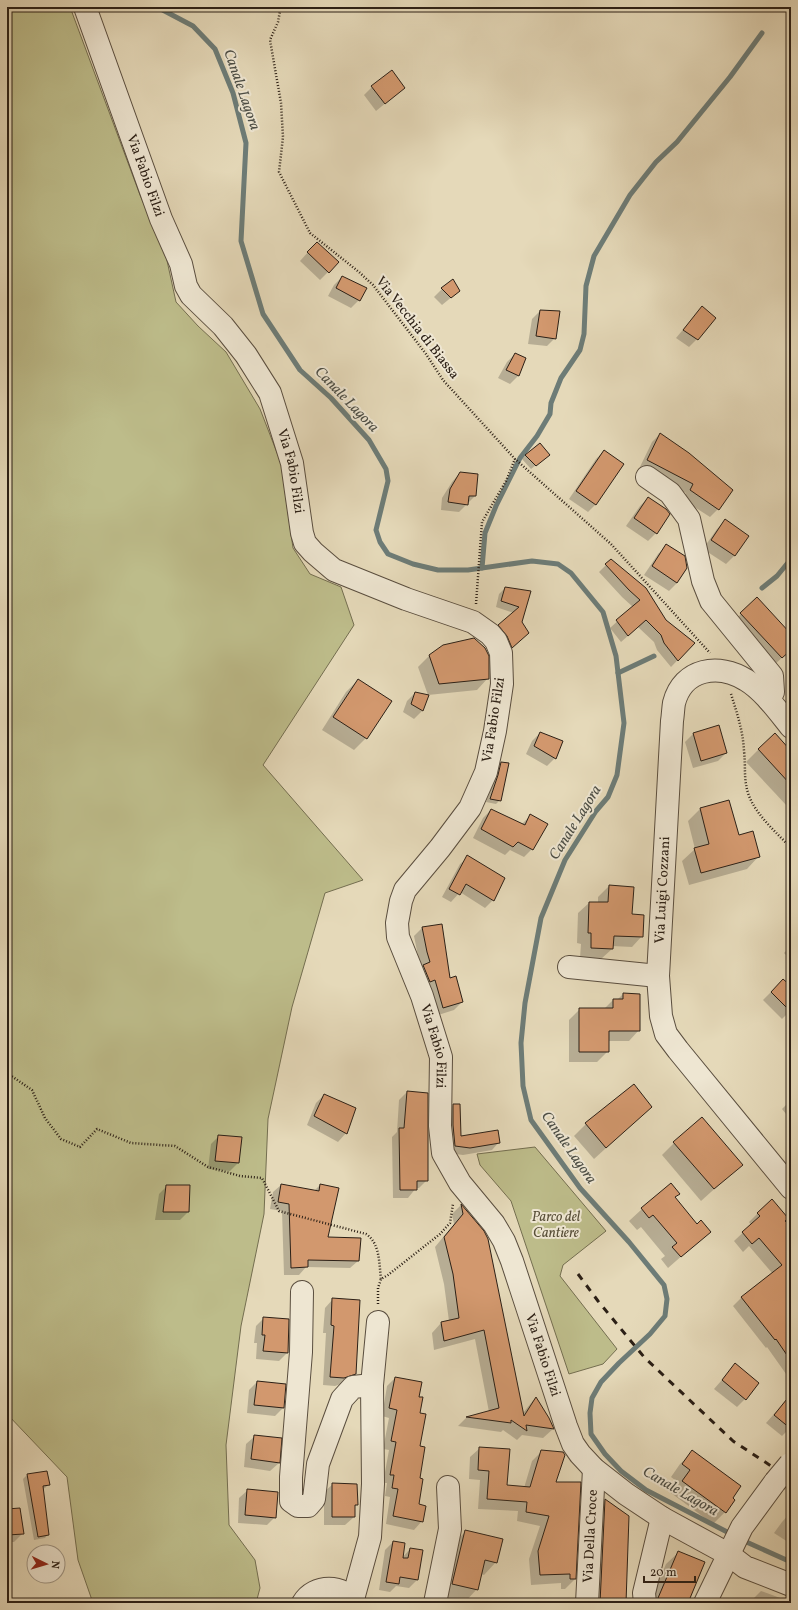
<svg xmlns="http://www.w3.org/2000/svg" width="798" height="1610" font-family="Vollkorn,serif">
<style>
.green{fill:#bdbc8a;stroke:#746e50}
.shadow{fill:#0003}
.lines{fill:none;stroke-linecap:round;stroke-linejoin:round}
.stream{stroke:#6d7c77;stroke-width:5}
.building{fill:#d2986e;stroke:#2c2016}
.minor-casing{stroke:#5a4e3f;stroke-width:24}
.path{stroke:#2c2016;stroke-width:2.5;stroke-dasharray:1 2;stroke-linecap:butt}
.minor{stroke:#eee6d2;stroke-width:22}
.rail{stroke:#2c2016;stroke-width:3;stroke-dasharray:7 7;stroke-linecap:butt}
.minor-bridge-casing{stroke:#5a4e3f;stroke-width:24;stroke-linecap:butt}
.minor-bridge{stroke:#eee6d2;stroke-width:22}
.labels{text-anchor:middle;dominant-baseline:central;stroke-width:4;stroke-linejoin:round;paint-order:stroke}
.street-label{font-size:14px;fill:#2c2016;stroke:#eee6d2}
.park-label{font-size:14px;font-style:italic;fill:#584f39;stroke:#eee6d2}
.water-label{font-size:15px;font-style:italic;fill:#4c4e46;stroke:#eee6d2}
</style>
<rect width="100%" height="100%" fill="#e5d9b9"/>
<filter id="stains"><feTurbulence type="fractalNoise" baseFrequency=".005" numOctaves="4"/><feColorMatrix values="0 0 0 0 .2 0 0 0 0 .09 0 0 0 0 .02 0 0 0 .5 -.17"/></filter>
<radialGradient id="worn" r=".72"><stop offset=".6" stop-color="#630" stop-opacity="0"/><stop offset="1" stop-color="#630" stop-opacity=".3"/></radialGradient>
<g class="green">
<path d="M 7,7 L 70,7 L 140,195 L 166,256 L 176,302 L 198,326 L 226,352 L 260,409 L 281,463 L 293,548 L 310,574 L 341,587 L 354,625 L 263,765 L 363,880 L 325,893 L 292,1007 L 268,1119 L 264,1214 L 241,1326 L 226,1445 L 229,1525 L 255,1560 L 260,1588 L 256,1603 L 93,1603 L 78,1560 L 67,1477 L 7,1414 Z"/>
<path d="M 535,1147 L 606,1231 L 563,1265 L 560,1276 L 617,1349 L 603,1364 L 569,1374 L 511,1201 L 480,1165 L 477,1154 Z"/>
</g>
<g class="shadow">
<path d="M 372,87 L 404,88 L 376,111 L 364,95 Z"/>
<path d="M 309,251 L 328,272 L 320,280 L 300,261 Z"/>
<path d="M 342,277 L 359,300 L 351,308 L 328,296 L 334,285 Z"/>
<path d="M 442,289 L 459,291 L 442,305 L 434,297 Z"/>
<path d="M 702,307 L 697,339 L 689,347 L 676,338 Z"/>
<path d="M 540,311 L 555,338 L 547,346 L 528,344 L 532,319 Z"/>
<path d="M 515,354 L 518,376 L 510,384 L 498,378 L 507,362 Z"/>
<path d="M 660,434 L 718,509 L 710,517 L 682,499 L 686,493 L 639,469 L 652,442 Z"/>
<path d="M 604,451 L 596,504 L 588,512 L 569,499 L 596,459 Z"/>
<path d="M 526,455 L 549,455 L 531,469 L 522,459 Z"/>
<path d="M 460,473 L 475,496 L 459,512 L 441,510 L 442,498 L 452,482 Z"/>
<path d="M 648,498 L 656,533 L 648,541 L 626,526 L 640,506 Z"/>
<path d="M 725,521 L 747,536 L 734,556 L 726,564 L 703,549 L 717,529 Z"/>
<path d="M 666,546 L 677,583 L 669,591 L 644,575 L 658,554 Z"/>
<path d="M 611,560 L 665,621 L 694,643 L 671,667 L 657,650 L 654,642 L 638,627 L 621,642 L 610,628 L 633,607 L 622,597 L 599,572 Z"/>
<path d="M 505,588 L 530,592 L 521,622 L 522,639 L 506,653 L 493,631 L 514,613 L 496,607 L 499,594 Z"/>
<path d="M 741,614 L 791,636 L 791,649 L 769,670 L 729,626 Z"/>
<path d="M 473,639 L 481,644 L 488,656 L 488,678 L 477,690 L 428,695 L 418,667 L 429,656 L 443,646 Z"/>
<path d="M 358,680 L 366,738 L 354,750 L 322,730 L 346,692 Z"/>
<path d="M 415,693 L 428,695 L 422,711 L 414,719 L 403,712 L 407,701 Z"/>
<path d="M 718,727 L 726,753 L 718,761 L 693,768 L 685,742 L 693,734 Z"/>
<path d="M 540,733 L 562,741 L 555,758 L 547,766 L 526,754 L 532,741 Z"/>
<path d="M 759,749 L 791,752 L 791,803 L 787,806 L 746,762 Z"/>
<path d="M 501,763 L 500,800 L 496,804 L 486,802 L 498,767 Z"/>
<path d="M 728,801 L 738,836 L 759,856 L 747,869 L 689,885 L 682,861 L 695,849 L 688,821 L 700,809 Z"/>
<path d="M 491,810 L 522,824 L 530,816 L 532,849 L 524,857 L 510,850 L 505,855 L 473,838 L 483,818 Z"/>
<path d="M 468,857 L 493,900 L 485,908 L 460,892 L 451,902 L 442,897 L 460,864 Z"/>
<path d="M 609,886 L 631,915 L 642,936 L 632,947 L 612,946 L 612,949 L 601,959 L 580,958 L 581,944 L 577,943 L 578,913 L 589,903 L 598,903 L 598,897 Z"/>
<path d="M 441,925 L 450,979 L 462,1002 L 454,1010 L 435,1016 L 419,961 L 414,936 L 422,928 Z"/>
<path d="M 791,946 L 791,960 L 784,953 Z"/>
<path d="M 783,980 L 791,988 L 791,1010 L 782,1019 L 763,1000 Z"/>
<path d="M 623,994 L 639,1030 L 629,1041 L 608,1041 L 608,1051 L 597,1062 L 569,1062 L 569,1020 L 580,1009 L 604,1009 L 613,1000 L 617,1000 Z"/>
<path d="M 633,1085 L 651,1107 L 594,1159 L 574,1136 L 586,1124 Z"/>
<path d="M 407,1092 L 427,1180 L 419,1188 L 416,1188 L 408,1198 L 393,1198 L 392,1137 L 397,1132 L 399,1100 Z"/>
<path d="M 324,1095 L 355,1108 L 346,1133 L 338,1142 L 307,1125 L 316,1103 Z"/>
<path d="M 791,1100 L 791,1120 L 782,1109 Z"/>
<path d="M 453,1105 L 460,1138 L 499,1142 L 492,1150 L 463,1155 L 448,1153 L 446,1112 Z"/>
<path d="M 219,1136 L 241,1138 L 238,1163 L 230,1171 L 208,1169 L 211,1144 Z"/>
<path d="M 674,1143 L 741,1165 L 701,1201 L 662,1155 Z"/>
<path d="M 281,1185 L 314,1191 L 320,1185 L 327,1238 L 358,1261 L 350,1268 L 306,1267 L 299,1275 L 284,1275 L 282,1211 L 270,1209 L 273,1192 Z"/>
<path d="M 167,1186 L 188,1212 L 180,1220 L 155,1220 L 159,1194 Z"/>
<path d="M 674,1198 L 696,1225 L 709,1232 L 668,1268 L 661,1259 L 665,1256 L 641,1227 L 637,1230 L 629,1221 L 642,1209 Z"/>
<path d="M 461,1205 L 483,1232 L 523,1413 L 535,1398 L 549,1418 L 553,1429 L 543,1438 L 522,1435 L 517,1440 L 503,1430 L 501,1432 L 458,1426 L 466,1418 L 489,1412 L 475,1339 L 434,1350 L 432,1333 L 441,1323 L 449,1321 L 444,1284 L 435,1247 L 454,1224 L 452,1214 Z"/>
<path d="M 758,1213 L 784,1221 L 791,1229 L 791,1381 L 767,1347 L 766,1348 L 733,1306 L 742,1297 L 773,1274 L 749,1246 L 743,1252 L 734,1241 L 751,1225 L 749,1222 Z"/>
<path d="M 333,1299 L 355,1374 L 347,1382 L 335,1386 L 323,1385 L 326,1333 L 323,1333 L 325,1308 Z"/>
<path d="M 264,1318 L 287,1353 L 279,1361 L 256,1359 L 257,1343 L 254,1343 L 256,1326 Z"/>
<path d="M 735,1365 L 745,1399 L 737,1407 L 714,1389 Z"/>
<path d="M 395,1378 L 418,1397 L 419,1414 L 417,1505 L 422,1521 L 414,1530 L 386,1524 L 390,1497 L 385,1496 L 387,1483 L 383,1483 L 389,1450 L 383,1449 L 389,1418 L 382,1416 L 387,1386 Z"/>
<path d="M 257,1382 L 285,1385 L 283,1408 L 275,1416 L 247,1413 L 249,1390 Z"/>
<path d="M 791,1395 L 791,1427 L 782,1436 L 766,1423 Z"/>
<path d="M 255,1436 L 279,1463 L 270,1471 L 244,1467 L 246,1444 Z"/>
<path d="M 480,1448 L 506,1485 L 524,1488 L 532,1461 L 541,1452 L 555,1483 L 575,1579 L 565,1589 L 561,1589 L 561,1583 L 531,1585 L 529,1559 L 540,1526 L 517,1521 L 518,1511 L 478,1509 L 480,1480 L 469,1479 L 470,1457 Z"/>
<path d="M 693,1452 L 731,1498 L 725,1512 L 713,1524 L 671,1493 L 679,1483 L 671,1477 L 680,1464 Z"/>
<path d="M 27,1475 L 49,1484 L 45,1488 L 42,1489 L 48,1534 L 45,1538 L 34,1540 L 23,1479 Z"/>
<path d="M 333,1484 L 357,1504 L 354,1508 L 354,1517 L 345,1525 L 324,1525 L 324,1492 Z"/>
<path d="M 248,1490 L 275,1517 L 267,1525 L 238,1523 L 239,1498 Z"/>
<path d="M 605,1500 L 624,1603 L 589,1603 L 594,1511 Z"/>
<path d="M 7,1510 L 22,1534 L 14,1542 L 7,1542 Z"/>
<path d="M 790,1513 L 791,1514 L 791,1544 L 774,1533 L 782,1522 Z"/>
<path d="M 466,1531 L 496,1562 L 484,1575 L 481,1574 L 477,1589 L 465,1602 L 441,1596 L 454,1543 Z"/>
<path d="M 393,1542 L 402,1558 L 410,1549 L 417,1580 L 409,1588 L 396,1586 L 390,1592 L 379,1590 L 385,1550 Z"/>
<path d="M 679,1552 L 680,1603 L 668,1593 L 659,1603 L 649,1603 L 666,1564 Z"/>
<path d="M 761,1591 L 791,1602 L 791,1603 L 749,1603 Z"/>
</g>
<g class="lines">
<g class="stream">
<path d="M 157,7 L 193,26 L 215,49 L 233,93 L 246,143 L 241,241 L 263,314 L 300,370 L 331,398 L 369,440 L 386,469 L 388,481 L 376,530 L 380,542 L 388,554 L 413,564 L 438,570 L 468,570 L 532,561 L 558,564 L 571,573 L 603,612 L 616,656 L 624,723 L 617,775 L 608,797 L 596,811 L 565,860 L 541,918 L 525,1003 L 521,1043 L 523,1086 L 531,1120 L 580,1188 L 629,1242 L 664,1285 L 667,1299 L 665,1316 L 650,1334 L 619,1363 L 601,1382 L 592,1398 L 590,1413 L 591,1434 L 605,1454 L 621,1471 L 646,1490 L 733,1535"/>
<path d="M 482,568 L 485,533 L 496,506 L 520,458 L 537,436 L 550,414 L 551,403 L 561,378 L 580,350 L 584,334 L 586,286 L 594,256 L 630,195 L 656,162 L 677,142 L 730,77 L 762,33"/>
<path d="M 762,588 L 777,576 L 791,559"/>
<path d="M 618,673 L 654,656"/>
<path d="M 742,1540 L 791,1562"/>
</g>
</g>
<g class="building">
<path d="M 392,70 L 405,88 L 385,104 L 371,86 Z"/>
<path d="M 317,242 L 339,262 L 329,273 L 307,252 Z"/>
<path d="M 342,276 L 367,288 L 360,301 L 336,288 Z"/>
<path d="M 453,279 L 460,291 L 451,298 L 441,288 Z"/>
<path d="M 702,306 L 716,318 L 698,340 L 683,330 Z"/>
<path d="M 540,310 L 560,311 L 556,339 L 536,336 Z"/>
<path d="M 515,353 L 526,358 L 519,376 L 506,370 Z"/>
<path d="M 660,433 L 689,453 L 733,490 L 719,510 L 690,490 L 693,484 L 647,460 Z"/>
<path d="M 540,443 L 550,455 L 536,466 L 525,455 Z"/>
<path d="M 604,450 L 624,464 L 596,505 L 576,491 Z"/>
<path d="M 460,472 L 478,474 L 476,496 L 469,496 L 468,505 L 448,502 L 450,489 Z"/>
<path d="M 648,497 L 666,509 L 670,514 L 657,534 L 634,518 Z"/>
<path d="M 725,519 L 749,536 L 735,556 L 711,540 Z"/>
<path d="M 666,544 L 685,556 L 687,568 L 677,583 L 652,566 Z"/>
<path d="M 611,559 L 646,588 L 666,620 L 695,643 L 678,661 L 664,643 L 661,635 L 646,620 L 628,636 L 616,620 L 640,600 L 629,590 L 605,564 Z"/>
<path d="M 505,587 L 531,591 L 522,622 L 529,633 L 512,648 L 507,636 L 498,625 L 519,607 L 501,601 Z"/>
<path d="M 757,597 L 791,634 L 791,650 L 782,658 L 740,613 Z"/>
<path d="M 474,638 L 485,648 L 489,656 L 489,679 L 439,684 L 429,655 L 443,645 Z"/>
<path d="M 358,679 L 392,701 L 367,739 L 333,717 Z"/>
<path d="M 415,692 L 429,695 L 423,711 L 411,704 Z"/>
<path d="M 719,725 L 727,753 L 701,761 L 693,733 Z"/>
<path d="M 540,732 L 563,741 L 556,759 L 534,746 Z"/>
<path d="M 775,733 L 791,751 L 791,785 L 758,749 Z"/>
<path d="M 501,762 L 509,763 L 501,801 L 490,799 L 498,775 Z"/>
<path d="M 729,800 L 739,835 L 753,831 L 760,857 L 701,873 L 694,848 L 709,844 L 700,808 Z"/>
<path d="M 491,809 L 525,825 L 530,814 L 548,824 L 533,850 L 518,842 L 513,847 L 481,829 Z"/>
<path d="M 467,855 L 505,878 L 494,901 L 466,884 L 460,895 L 449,889 Z"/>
<path d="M 609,885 L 634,887 L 632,914 L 644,915 L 643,937 L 614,936 L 613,949 L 591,948 L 591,933 L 588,933 L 589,902 L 608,902 Z"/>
<path d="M 442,924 L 450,978 L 456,976 L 463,1002 L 443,1008 L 435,980 L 430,982 L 423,965 L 430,962 L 427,952 L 422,927 Z"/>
<path d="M 783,979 L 791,986 L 791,1012 L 771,992 Z"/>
<path d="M 623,993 L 640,994 L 640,1031 L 609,1031 L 609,1052 L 579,1052 L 579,1008 L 613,1008 L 613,999 L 623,999 Z"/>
<path d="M 634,1084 L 652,1107 L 606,1148 L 585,1123 Z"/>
<path d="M 407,1091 L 428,1093 L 428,1181 L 417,1181 L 417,1190 L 400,1190 L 399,1128 L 404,1128 Z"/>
<path d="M 324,1094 L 356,1108 L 347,1134 L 314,1116 Z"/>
<path d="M 453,1104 L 460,1104 L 461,1136 L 498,1130 L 500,1143 L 470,1148 L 455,1146 L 453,1125 Z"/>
<path d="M 702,1117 L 743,1165 L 714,1189 L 673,1142 Z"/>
<path d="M 218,1135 L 242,1137 L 239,1163 L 215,1161 Z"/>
<path d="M 671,1183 L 680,1194 L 675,1197 L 697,1224 L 701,1220 L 711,1232 L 681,1257 L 672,1247 L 677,1243 L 653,1215 L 649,1218 L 641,1208 Z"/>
<path d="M 281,1184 L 319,1191 L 320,1184 L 339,1188 L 328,1237 L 361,1238 L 359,1261 L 308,1260 L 308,1267 L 291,1268 L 289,1204 L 278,1202 Z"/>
<path d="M 166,1185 L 190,1185 L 189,1212 L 163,1212 Z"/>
<path d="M 772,1199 L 788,1218 L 785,1221 L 791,1227 L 791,1361 L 776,1339 L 775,1340 L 741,1297 L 782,1265 L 759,1238 L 752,1244 L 742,1232 L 760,1216 L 757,1213 Z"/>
<path d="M 461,1204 L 484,1231 L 488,1239 L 524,1416 L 536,1397 L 549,1418 L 554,1429 L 526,1425 L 527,1431 L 511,1420 L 511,1423 L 466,1417 L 499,1408 L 484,1330 L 444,1341 L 441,1322 L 459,1318 L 453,1274 L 444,1237 L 463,1214 Z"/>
<path d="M 332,1298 L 360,1300 L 356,1374 L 344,1378 L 330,1377 L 334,1326 L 331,1325 Z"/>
<path d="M 263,1317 L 289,1319 L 288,1353 L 263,1351 L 265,1335 L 262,1335 Z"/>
<path d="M 735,1363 L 759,1383 L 746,1400 L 722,1380 Z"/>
<path d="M 395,1377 L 422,1382 L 419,1397 L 423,1397 L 420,1413 L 426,1414 L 420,1446 L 425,1447 L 420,1478 L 423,1479 L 419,1504 L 426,1506 L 423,1522 L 393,1516 L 398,1489 L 392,1488 L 394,1475 L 390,1475 L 396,1442 L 391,1441 L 397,1410 L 389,1408 Z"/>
<path d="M 257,1381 L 286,1384 L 284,1408 L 254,1405 Z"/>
<path d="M 791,1394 L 791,1429 L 774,1415 Z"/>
<path d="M 254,1435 L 282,1438 L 280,1463 L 251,1459 Z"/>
<path d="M 479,1447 L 510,1449 L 507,1485 L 530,1487 L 541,1450 L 563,1452 L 565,1455 L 556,1482 L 581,1482 L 576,1579 L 570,1579 L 570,1574 L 540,1575 L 538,1551 L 549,1516 L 526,1512 L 527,1502 L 487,1499 L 489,1471 L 478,1470 Z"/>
<path d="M 692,1450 L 741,1486 L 733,1498 L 735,1500 L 726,1513 L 682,1481 L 690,1470 L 682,1464 Z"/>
<path d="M 47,1471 L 50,1485 L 43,1486 L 49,1535 L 38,1537 L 27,1474 Z"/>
<path d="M 332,1483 L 357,1484 L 358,1505 L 355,1505 L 355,1517 L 332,1517 Z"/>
<path d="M 247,1489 L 278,1492 L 276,1518 L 245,1515 Z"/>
<path d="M 605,1499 L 629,1516 L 626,1603 L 600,1603 Z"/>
<path d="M 20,1508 L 24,1534 L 7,1535 L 7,1509 Z"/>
<path d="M 465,1530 L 503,1539 L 497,1563 L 485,1560 L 478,1590 L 452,1584 Z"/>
<path d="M 393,1541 L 405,1543 L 403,1558 L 408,1558 L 410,1548 L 423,1550 L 418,1580 L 400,1577 L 399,1584 L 386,1582 Z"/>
<path d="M 678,1551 L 705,1562 L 688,1603 L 669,1603 L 658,1598 Z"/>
</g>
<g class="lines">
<g class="minor-casing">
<g id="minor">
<path id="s1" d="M 85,7 L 161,219 L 181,264 L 186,286 L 191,295 L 223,326 L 246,355 L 270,393 L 292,463 L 302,533 L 305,543 L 313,552 L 334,570 L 406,599 L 473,622 L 490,634 L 496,641 L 501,653 L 502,684 L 495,731 L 486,772 L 470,808 L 440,848 L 405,890 L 401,901 L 397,923 L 398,937 L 422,996 L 441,1057 L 440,1126 L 443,1153 L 460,1183 L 494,1224 L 504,1241 L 512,1261 L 566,1426 L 573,1444 L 580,1454 L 594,1469 L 626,1494 L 662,1518 L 728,1554 L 745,1567 L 791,1585"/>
<path d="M 647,477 L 670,493 L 689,519 L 703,581 L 711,601 L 772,676 L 773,692 L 769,700"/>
<path d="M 791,727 C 778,711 763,690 746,680 C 719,663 683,668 674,703 C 673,709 673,715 672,721 L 658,976 L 661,1016 L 666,1034 L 678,1050 L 791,1188"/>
<path d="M 569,967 L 658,976"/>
<path d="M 302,1292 L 301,1352 L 291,1477 L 291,1501 L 298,1506 L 308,1506 L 314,1499 L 318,1464 L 342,1399 L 353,1387 L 372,1385"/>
<path d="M 353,1599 L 370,1537 L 373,1484 L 372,1385 L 378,1322"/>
<path d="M 303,1603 C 314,1584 344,1584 355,1603"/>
<path d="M 435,1603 L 450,1529 L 448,1487"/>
<path id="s2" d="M 587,1603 L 594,1469"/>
<path d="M 645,1603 L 644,1593 L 662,1518"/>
<path d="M 705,1603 L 742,1527 L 775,1482"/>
</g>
</g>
<g class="path">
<path d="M 278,7 L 280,11 L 278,22 L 270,40 L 281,103 L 283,137 L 279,172 L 310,233 L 359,272 L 373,285 L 426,354 L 443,380 L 515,459 L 611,544 L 710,653"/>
<path d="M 476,604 L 482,522 L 506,481 L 515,459"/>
<path d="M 731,694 C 737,713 743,731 744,751 C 746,768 743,779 749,796 C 757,816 777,833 791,848"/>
<path d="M 7,1073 L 32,1090 L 45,1118 L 61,1139 L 80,1147 L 97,1129 L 131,1143 L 175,1146 L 208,1167 L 240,1176 L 262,1178 L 279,1211 L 366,1234 C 380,1243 379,1263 381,1279 L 388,1275 L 440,1234 L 450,1223 L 453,1204"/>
<path d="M 378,1304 L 378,1288 L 381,1279"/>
</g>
<use href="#minor" class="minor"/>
<path class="rail" d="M 578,1274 L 598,1301 L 644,1357 L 733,1441 L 791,1479"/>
<g class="minor-bridge-casing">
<path id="minor-bridge" d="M 775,1482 L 790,1464"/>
</g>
<use href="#minor-bridge" class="minor-bridge"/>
</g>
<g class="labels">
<g class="street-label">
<text stroke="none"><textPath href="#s1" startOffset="179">Via Fabio Filzi</textPath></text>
<text transform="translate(417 328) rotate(52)">Via Vecchia di Biassa</text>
<text stroke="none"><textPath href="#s1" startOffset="515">Via Fabio Filzi</textPath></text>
<text transform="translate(494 720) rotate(-81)">Via Fabio Filzi</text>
<text transform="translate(663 890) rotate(-87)">Via Luigi Cozzani</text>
<text stroke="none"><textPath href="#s1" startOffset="1248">Via Fabio Filzi</textPath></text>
<text stroke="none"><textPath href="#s1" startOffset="1584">Via Fabio Filzi</textPath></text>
<text stroke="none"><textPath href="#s2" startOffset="67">Via Della Croce</textPath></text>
</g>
<g class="park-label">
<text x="556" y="1217">Parco del<tspan x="556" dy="16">Cantiere</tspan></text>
</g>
<g class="water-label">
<text transform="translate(241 90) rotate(71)">Canale Lagora</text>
<text transform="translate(346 400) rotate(46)">Canale Lagora</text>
<text transform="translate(576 823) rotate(-58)">Canale Lagora</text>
<text transform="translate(568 1148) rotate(55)">Canale Lagora</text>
<text transform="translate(680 1492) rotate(30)">Canale Lagora</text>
</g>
</g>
<rect width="798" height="1610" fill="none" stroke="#e5d9b9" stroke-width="24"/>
<rect x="8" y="8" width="782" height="1594" fill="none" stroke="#2c2016" stroke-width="2"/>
<rect x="12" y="12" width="774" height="1586" fill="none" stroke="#2c2016"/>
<g transform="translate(46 1564) rotate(95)"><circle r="19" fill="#eee6d2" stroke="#a09787"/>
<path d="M0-3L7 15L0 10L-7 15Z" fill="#8f2418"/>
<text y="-6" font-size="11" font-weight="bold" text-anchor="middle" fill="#2c2016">N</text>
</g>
<path d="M644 1576v6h51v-6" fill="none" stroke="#2c2016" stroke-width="2"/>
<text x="650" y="1576" font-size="12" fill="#2c2016" stroke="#eee6d2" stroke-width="3" paint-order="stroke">20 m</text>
<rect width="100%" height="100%" filter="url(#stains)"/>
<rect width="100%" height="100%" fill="url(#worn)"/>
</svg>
